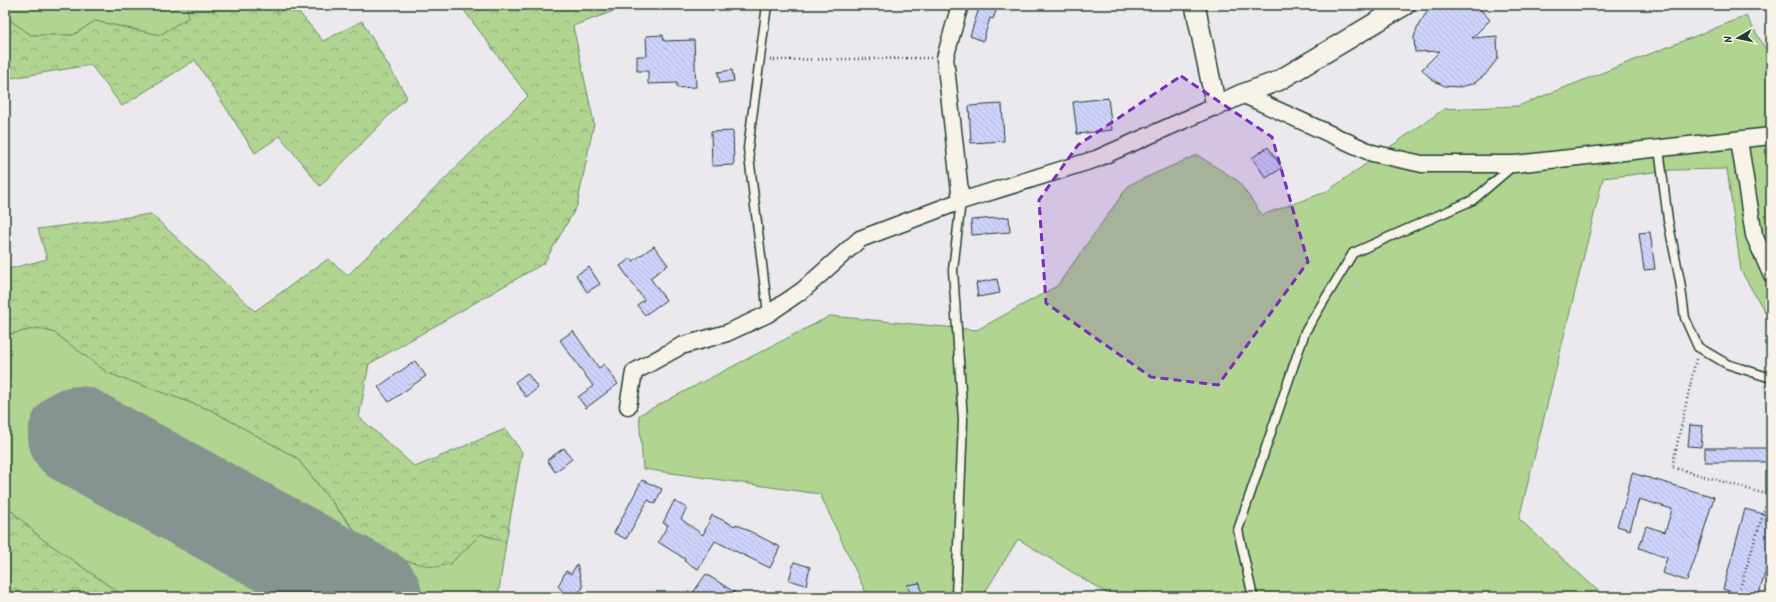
<svg xmlns="http://www.w3.org/2000/svg" width="1776" height="602" font-family="Kalam,sans-serif">
<style>
.grass{fill:#b1d591;stroke:#688962}
.forest{fill:url(#forest-crowns);stroke:#688962}
.lines{fill:none;stroke-linecap:round;stroke-linejoin:round}
.runway{stroke:#859391;stroke-width:100}
.building{fill:url(#building-back-hatch);stroke:#1f3d34}
.service-casing{stroke:#1f3d34;stroke-width:11}
.minor-casing{stroke:#1f3d34;stroke-width:19}
.tertiary-casing{stroke:#1f3d34;stroke-width:22}
.path{stroke:#1f3d34;stroke-width:2.5;stroke-dasharray:1 3;stroke-linecap:butt}
.service{stroke:#f7f3e8;stroke-width:8}
.minor{stroke:#f7f3e8;stroke-width:16}
.tertiary{stroke:#f7f3e8;stroke-width:19}
.marked{fill:#7b2cbf;fill-opacity:0.2;stroke:#7b2cbf;stroke-width:3;stroke-dasharray:8 5;stroke-linejoin:round}
</style>
<defs>
<pattern id="forest-crowns" width="20" height="18" patternUnits="userSpaceOnUse"><rect width="20" height="18" fill="#b1d591"/><path d="M2 6a3 3 0 1 1 6 0M12 15a3 3 0 1 1 6 0" fill="none" stroke="#8fae77"/></pattern>
<pattern id="building-back-hatch" width="6" height="6" patternUnits="userSpaceOnUse"><rect width="6" height="6" fill="#cfd3fc"/><path d="M-1 5l2 2M0 0l6 6M5-1l2 2" fill="none" stroke="#b1b6d9"/></pattern>
</defs>
<rect width="100%" height="100%" fill="#ebe9ee"/>
<filter id="ink" filterUnits="userSpaceOnUse"><feTurbulence type="fractalNoise" baseFrequency=".025" numOctaves="2"/><feDisplacementMap in="SourceGraphic" scale="8" xChannelSelector="R" yChannelSelector="G"/><feConvolveMatrix kernelMatrix="1 2 1 2 8 2 1 2 1" color-interpolation-filters="sRGB"/></filter>
<g filter="url(#ink)">
<g class="grass">
<path d="M 5,5 L 187,5 L 189,17 L 160,35 L 95,21 L 73,35 L 31,35 L 5,17 Z"/>
<path d="M 1746,16 L 1771,58 L 1771,322 L 1741,271 L 1727,169 L 1672,170 L 1603,178 L 1519,519 L 1605,597 L 1113,597 L 1018,539 L 982,597 L 873,597 L 865,591 L 820,494 L 643,469 L 639,415 L 830,316 L 977,330 L 1057,286 L 1129,185 L 1197,155 L 1238,181 L 1262,215 L 1326,192 L 1444,109 L 1518,106 Z"/>
<path d="M 38,328 L 55,333 L 108,373 L 211,410 L 297,458 L 364,543 L 450,564 L 481,534 L 506,542 L 498,597 L 125,597 L 41,538 L 5,505 L 5,335 Z"/>
</g>
<g class="forest">
<path d="M 187,5 L 274,5 L 278,13 L 289,5 L 293,5 L 323,41 L 362,21 L 407,97 L 320,186 L 280,136 L 255,153 L 195,60 L 122,106 L 91,65 L 5,79 L 5,17 L 31,35 L 73,35 L 95,21 L 160,35 L 189,17 Z"/>
<path d="M 460,5 L 630,5 L 573,26 L 594,123 L 577,206 L 544,263 L 369,364 L 359,417 L 415,467 L 505,429 L 522,452 L 506,542 L 481,534 L 450,564 L 435,567 L 391,558 L 365,543 L 297,458 L 211,410 L 108,373 L 55,333 L 38,328 L 5,335 L 5,270 L 47,259 L 38,229 L 151,214 L 255,311 L 328,259 L 348,275 L 528,96 Z"/>
<path d="M 5,505 L 41,538 L 125,597 L 5,597 Z"/>
</g>
<g class="lines">
<path class="runway" d="M 78,436 L 372,597"/>
</g>
<g class="building">
<path d="M 980,5 L 998,5 L 993,19 L 990,18 L 983,41 L 970,36 Z"/>
<path d="M 1439,5 L 1471,5 L 1480,9 L 1490,20 L 1472,38 L 1497,36 L 1498,58 L 1485,75 L 1473,84 L 1459,87 L 1445,86 L 1432,80 L 1422,69 L 1440,51 L 1415,52 L 1414,37 L 1419,24 L 1427,12 Z"/>
<path d="M 663,35 L 664,41 L 694,40 L 696,87 L 677,88 L 677,83 L 648,84 L 648,71 L 637,71 L 637,56 L 647,56 L 646,36 Z"/>
<path d="M 732,70 L 734,81 L 720,83 L 718,72 Z"/>
<path d="M 1108,98 L 1112,130 L 1077,134 L 1073,102 Z"/>
<path d="M 1002,104 L 1004,141 L 971,143 L 969,106 Z"/>
<path d="M 733,131 L 734,165 L 712,166 L 711,132 Z"/>
<path d="M 1268,147 L 1282,168 L 1266,178 L 1252,158 Z"/>
<path d="M 1009,217 L 1010,232 L 972,235 L 971,220 Z"/>
<path d="M 1650,232 L 1655,269 L 1644,270 L 1639,233 Z"/>
<path d="M 654,246 L 668,265 L 650,278 L 666,300 L 645,315 L 637,305 L 644,300 L 620,266 L 631,258 L 633,261 Z"/>
<path d="M 589,267 L 600,284 L 587,292 L 576,275 Z"/>
<path d="M 997,279 L 1000,293 L 978,297 L 976,283 Z"/>
<path d="M 573,331 L 599,368 L 604,364 L 618,384 L 586,408 L 578,397 L 593,386 L 560,340 Z"/>
<path d="M 415,361 L 426,376 L 389,402 L 378,387 Z"/>
<path d="M 527,373 L 538,388 L 526,397 L 515,382 Z"/>
<path d="M 1690,425 L 1703,426 L 1701,447 L 1688,446 Z"/>
<path d="M 564,448 L 572,459 L 555,472 L 547,460 Z"/>
<rect x="1705" y="448" width="66" height="14"/>
<path d="M 1632,473 L 1714,497 L 1697,553 L 1687,581 L 1662,573 L 1667,558 L 1639,548 L 1646,526 L 1665,532 L 1672,509 L 1639,499 L 1630,530 L 1617,526 L 1625,502 Z"/>
<path d="M 642,480 L 662,489 L 655,504 L 648,500 L 626,539 L 614,533 Z"/>
<path d="M 674,501 L 687,508 L 681,519 L 703,535 L 712,515 L 735,526 L 736,524 L 780,547 L 770,568 L 715,541 L 698,569 L 684,561 L 685,559 L 658,542 L 668,525 L 663,523 Z"/>
<path d="M 1745,509 L 1771,516 L 1771,553 L 1758,597 L 1747,597 L 1723,589 Z"/>
<path d="M 794,562 L 810,567 L 806,585 L 789,580 Z"/>
<path d="M 577,564 L 583,588 L 573,597 L 568,597 L 558,586 L 566,571 L 571,574 Z"/>
<path d="M 706,574 L 742,597 L 690,597 Z"/>
<path d="M 920,583 L 922,595 L 912,597 L 907,585 Z"/>
</g>
<g class="lines">
<g class="service-casing">
<g id="service">
<path d="M 767,5 L 748,148 L 768,314"/>
<path d="M 1659,148 L 1668,220 L 1680,281 L 1685,318 L 1698,347 L 1727,364 L 1771,378"/>
<path d="M 956,597 L 963,420 L 953,270 L 961,201"/>
<path d="M 1253,597 L 1238,530 L 1305,332 L 1353,253 L 1473,200 L 1514,165"/>
</g>
</g>
<g class="minor-casing">
<g id="minor">
<path d="M 960,5 L 945,58 L 961,201"/>
<path d="M 1242,94 L 1372,153 L 1422,164 L 1515,164 L 1771,136"/>
<path d="M 1739,140 L 1754,235 L 1771,274"/>
<path d="M 628,406 L 634,372 L 681,346 L 727,333 L 768,314 L 803,290 L 860,239 L 961,201 L 1096,159 L 1216,106"/>
</g>
</g>
<g class="tertiary-casing">
<path id="tertiary" d="M 1195,5 L 1216,106 L 1242,94 L 1278,81 L 1405,5"/>
</g>
<g class="path">
<path d="M 770,60 L 931,58"/>
<path d="M 1696,359 L 1672,467 L 1769,495 L 1740,588"/>
</g>
<use href="#service" class="service"/>
<use href="#minor" class="minor"/>
<use href="#tertiary" class="tertiary"/>
</g>
</g>
<path class="marked" d="M 1181,76 L 1272,137 L 1308,262 L 1218,385 L 1151,377 L 1046,303 L 1039,200 L 1078,145 Z"/>
<rect width="1776" height="602" fill="none" stroke="#f7f3e8" stroke-width="20"/>
<rect x="10" y="10" width="1756" height="582" fill="none" stroke="#1f3d34" stroke-width="1.5" filter="url(#ink)"/>
<g transform="translate(1738 38) rotate(261)" stroke="#f7f3e8" stroke-width="3" paint-order="stroke">
<path d="M0-3L7 15L0 10L-7 15Z" fill="#1f3d34"/>
<text y="-6" font-size="11" font-weight="bold" text-anchor="middle" fill="#1f3d34">N</text>
</g>
</svg>
